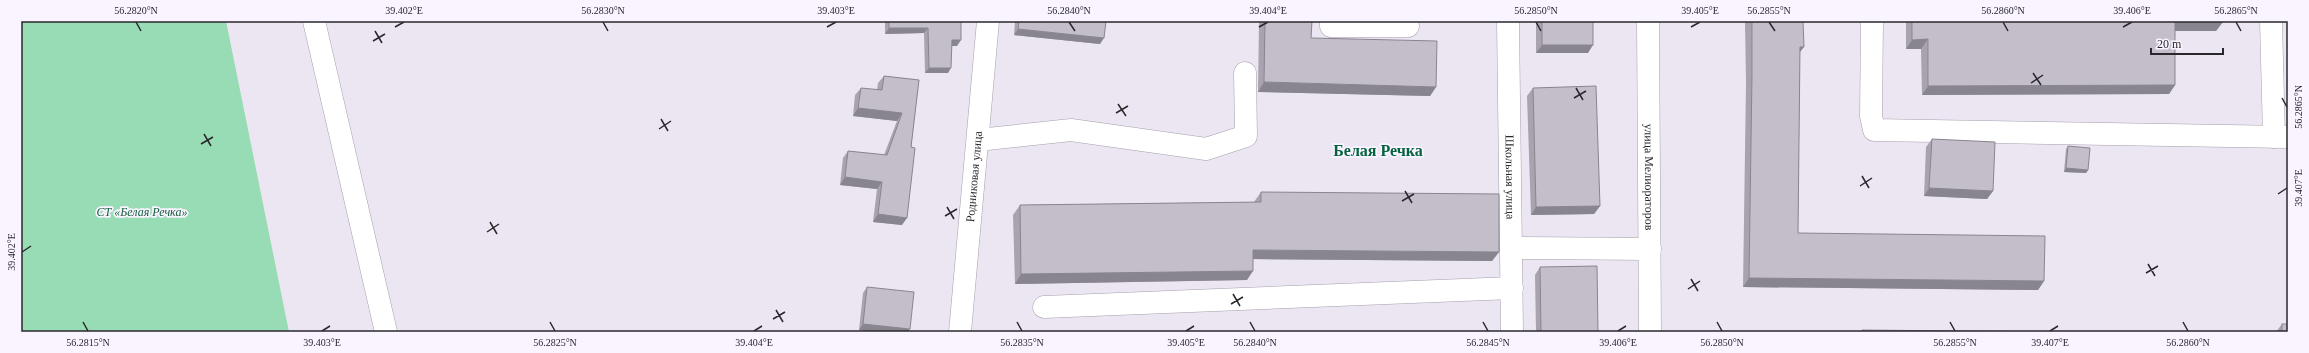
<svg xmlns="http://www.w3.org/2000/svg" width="2309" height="353" font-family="Georgia,serif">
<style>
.green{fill:#97dcb5}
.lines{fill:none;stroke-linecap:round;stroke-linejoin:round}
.minor-casing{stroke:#a49fab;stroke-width:23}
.major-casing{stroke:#a49fab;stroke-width:23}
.minor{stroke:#fff;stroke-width:22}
.major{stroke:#fff;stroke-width:22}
.wall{fill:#a9a3af}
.shaded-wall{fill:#89858e}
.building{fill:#c4becb;stroke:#89858e}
.ticks{fill:none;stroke:#2a272c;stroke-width:1.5}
.labels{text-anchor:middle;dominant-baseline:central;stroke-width:3.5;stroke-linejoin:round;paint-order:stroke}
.street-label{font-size:12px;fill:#2a272c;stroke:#f9f4ff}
.park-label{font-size:12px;font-style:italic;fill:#145c3b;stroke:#f9f4ff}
.district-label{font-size:16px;font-weight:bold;fill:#05633e;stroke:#f9f4ff}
.neatline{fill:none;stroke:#2a272c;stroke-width:1.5}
.ticks-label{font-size:10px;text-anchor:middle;fill:#2a272c}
</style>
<rect width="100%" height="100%" fill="#ece6f3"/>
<path class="green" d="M 21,21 L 226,21 L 289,332 L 21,332 Z"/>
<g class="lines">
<g class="minor-casing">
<g id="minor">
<path d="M 1331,21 L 1331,26 L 1408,26"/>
<path id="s1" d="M 1508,21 L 1512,332"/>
<path id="s2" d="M 1648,21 L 1650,332"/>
<path d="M 1872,21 L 1871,116 L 1874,130 L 2288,137"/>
<path d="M 2271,21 L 2274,137"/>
<path d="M 978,140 L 1071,130 L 1206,149 L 1246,136 L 1245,73"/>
<path d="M 1511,248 L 1650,249"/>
<path d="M 1044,307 L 1512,288"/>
<path id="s3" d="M 960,332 L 988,21"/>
</g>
</g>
<g class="major-casing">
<path id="major" d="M 314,21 L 386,332"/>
</g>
<use href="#minor" class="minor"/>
<use href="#major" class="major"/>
</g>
<g class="wall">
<path d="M 885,21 L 961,21 L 957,46 L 951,46 L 948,73 L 925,73 L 924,33 L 885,34 Z"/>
<path d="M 1015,21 L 1106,21 L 1100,44 L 1014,35 Z"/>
<path d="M 1259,21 L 1312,21 L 1311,38 L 1436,87 L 1430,96 L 1258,92 Z"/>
<path d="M 1536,21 L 1593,21 L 1588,53 L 1536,53 Z"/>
<path d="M 1745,21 L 1803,21 L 1800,52 L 1798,233 L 2044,281 L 2038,290 L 1743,287 L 1746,83 Z"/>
<path d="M 1906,21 L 2223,21 L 2216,31 L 2175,31 L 2175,85 L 2169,94 L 1922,95 L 1921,49 L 1906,49 Z"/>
<path d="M 884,76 L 919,80 L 902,225 L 873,222 L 877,189 L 840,185 L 843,158 L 848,151 L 884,155 L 897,121 L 853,116 L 855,95 L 861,88 L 877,90 L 878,83 Z"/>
<path d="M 1533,88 L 1600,206 L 1594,214 L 1531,215 L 1527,96 Z"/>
<path d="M 1932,139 L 1993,191 L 1987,199 L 1924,196 L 1926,147 Z"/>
<path d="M 2068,146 L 2088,170 L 2086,173 L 2064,172 L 2066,149 Z"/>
<path d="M 1261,192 L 1499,252 L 1492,261 L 1253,259 L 1247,280 L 1015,284 L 1013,215 L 1020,205 L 1254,202 Z"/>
<path d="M 1540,267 L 1598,332 L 1536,332 L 1535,275 Z"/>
<path d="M 867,287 L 908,332 L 874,332 L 859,330 L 863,293 Z"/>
<path d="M 2282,324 L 2288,332 L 2276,332 Z"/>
</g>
<g class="shaded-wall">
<path d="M 2175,22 L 2223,22 L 2216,31 L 2168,31 Z"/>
<path d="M 889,28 L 928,28 L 924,33 L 885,34 Z"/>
<path d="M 1018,29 L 1104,38 L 1100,44 L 1014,35 Z"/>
<path d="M 1928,39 L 1921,49 L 1906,49 L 1912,40 Z"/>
<path d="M 952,40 L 961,40 L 957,46 L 948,46 Z"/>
<path d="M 1542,45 L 1593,45 L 1588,53 L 1536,53 Z"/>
<path d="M 1800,47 L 1804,47 L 1797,56 Z"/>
<path d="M 929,68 L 951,68 L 948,73 L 925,73 Z"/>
<path d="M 1264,82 L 1436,87 L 1430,96 L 1258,92 Z"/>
<path d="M 2175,85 L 2169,94 L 1922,95 L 1928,86 Z"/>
<path d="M 858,108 L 902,113 L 897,121 L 853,116 Z"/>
<path d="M 2066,168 L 2088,170 L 2086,173 L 2064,172 Z"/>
<path d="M 845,177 L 882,182 L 877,189 L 840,185 Z"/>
<path d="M 1929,188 L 1993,191 L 1987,199 L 1924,196 Z"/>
<path d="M 1600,206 L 1594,214 L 1531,215 L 1536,207 Z"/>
<path d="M 878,214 L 907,218 L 902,225 L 873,222 Z"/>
<path d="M 1253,250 L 1499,252 L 1492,261 L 1246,259 Z"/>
<path d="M 1253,271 L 1247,280 L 1015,284 L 1021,274 Z"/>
<path d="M 1749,278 L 2044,281 L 2038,290 L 1743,287 Z"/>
<path d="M 863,324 L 910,329 L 908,332 L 874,332 L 859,330 Z"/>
</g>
<g class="building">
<path d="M 889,21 L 961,21 L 961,40 L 952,40 L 951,68 L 929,68 L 928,28 L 889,28 Z"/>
<path d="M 1019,21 L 1106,21 L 1104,38 L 1018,29 Z"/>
<path d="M 1265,21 L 1312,21 L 1311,38 L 1437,41 L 1436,87 L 1264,82 Z"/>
<rect x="1542" y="21" width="51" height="24"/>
<path d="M 1752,21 L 1803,21 L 1804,47 L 1800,47 L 1798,233 L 2045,236 L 2044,281 L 1749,278 L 1752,74 Z"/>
<path d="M 1912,21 L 2223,21 L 2223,22 L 2175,22 L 2175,85 L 1928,86 L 1928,39 L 1912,40 Z"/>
<path d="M 884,76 L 919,80 L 911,147 L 915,148 L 907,218 L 878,214 L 882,182 L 845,177 L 848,151 L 887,155 L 902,113 L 858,108 L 861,88 L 882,90 Z"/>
<path d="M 1596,86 L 1600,206 L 1536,207 L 1533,88 Z"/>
<path d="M 1932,139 L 1995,142 L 1993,191 L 1929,188 Z"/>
<path d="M 2068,146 L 2090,148 L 2088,170 L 2066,168 Z"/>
<path d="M 1261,192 L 1499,194 L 1499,252 L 1253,250 L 1253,271 L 1021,274 L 1020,205 L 1261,202 Z"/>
<path d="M 1597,266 L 1598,332 L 1541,332 L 1540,267 Z"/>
<path d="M 867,287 L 914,292 L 910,329 L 863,324 Z"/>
<rect x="2282" y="324" width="6" height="8"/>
<path d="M 1862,330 L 2061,332 L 1862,332 Z"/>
</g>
<path class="ticks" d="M 136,22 L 141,31M 603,22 L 608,31M 1069,22 L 1075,31M 1536,22 L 1541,31M 1769,22 L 1775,31M 2003,22 L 2008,31M 2236,22 L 2241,31M 395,27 L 404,22M 827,27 L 836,22M 1259,27 L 1268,22M 1691,27 L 1700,22M 2123,27 L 2132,22M 375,31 L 382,43M 373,41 L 385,34M 2033,73 L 2041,85M 2031,83 L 2043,75M 1576,88 L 1583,100M 1574,98 L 1586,91M 2282,98 L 2287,107M 1118,104 L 1126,116M 1116,113 L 1128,106M 661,119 L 668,131M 659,129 L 671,121M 204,134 L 211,146M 201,144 L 213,137M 1862,176 L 1869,188M 1860,186 L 1872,178M 1405,191 L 1412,203M 2278,194 L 2287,188M 1402,201 L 1414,194M 947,207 L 954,219M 945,216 L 957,209M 490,222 L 497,234M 487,232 L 499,224M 22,252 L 31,246M 2148,264 L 2155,276M 2146,273 L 2158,266M 1691,279 L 1698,291M 1688,289 L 1700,281M 1233,294 L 1240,306M 1231,304 L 1243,297M 776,310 L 783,322M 773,319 L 785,312M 83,322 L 88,331M 550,322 L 555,331M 1017,322 L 1022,331M 1250,322 L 1255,331M 1483,322 L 1488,331M 1717,322 L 1722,331M 1950,322 L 1955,331M 2183,322 L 2188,331M 322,331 L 330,326M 754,331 L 762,326M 1186,331 L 1194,326M 1618,331 L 1626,326M 2050,331 L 2058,326"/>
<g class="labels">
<g class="street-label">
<text stroke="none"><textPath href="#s2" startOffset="156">улица Мелиораторов</textPath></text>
<text stroke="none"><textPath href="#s3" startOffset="156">Родниковая улица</textPath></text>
<text stroke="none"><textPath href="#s1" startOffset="156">Школьная улица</textPath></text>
</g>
<g class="park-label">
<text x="142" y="212">СТ «Белая Речка»</text>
</g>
<g class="district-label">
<text x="1378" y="150">Белая Речка</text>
</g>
</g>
<rect width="2309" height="353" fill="none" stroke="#f9f4ff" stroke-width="44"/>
<path d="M2151 48v6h72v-6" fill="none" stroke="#2a272c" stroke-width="2"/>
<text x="2157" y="48" font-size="12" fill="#2a272c" stroke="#f9f4ff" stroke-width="3" paint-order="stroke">20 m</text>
<rect x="22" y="22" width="2265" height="309" class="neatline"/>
<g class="ticks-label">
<text x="136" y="14">56.2820°N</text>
<text x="404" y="14">39.402°E</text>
<text x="603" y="14">56.2830°N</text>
<text x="836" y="14">39.403°E</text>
<text x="1069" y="14">56.2840°N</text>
<text x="1268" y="14">39.404°E</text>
<text x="1536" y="14">56.2850°N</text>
<text x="1700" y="14">39.405°E</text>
<text x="1769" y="14">56.2855°N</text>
<text x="2003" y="14">56.2860°N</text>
<text x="2132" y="14">39.406°E</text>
<text x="2236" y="14">56.2865°N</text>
<text transform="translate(2298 107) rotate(-90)" y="4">56.2865°N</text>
<text transform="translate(2298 188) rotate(-90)" y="4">39.407°E</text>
<text transform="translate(11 252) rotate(-90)" y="4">39.402°E</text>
<text x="88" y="346">56.2815°N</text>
<text x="322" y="346">39.403°E</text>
<text x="555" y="346">56.2825°N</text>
<text x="754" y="346">39.404°E</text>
<text x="1022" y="346">56.2835°N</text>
<text x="1186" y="346">39.405°E</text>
<text x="1255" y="346">56.2840°N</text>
<text x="1488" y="346">56.2845°N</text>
<text x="1618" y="346">39.406°E</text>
<text x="1722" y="346">56.2850°N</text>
<text x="1955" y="346">56.2855°N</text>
<text x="2050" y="346">39.407°E</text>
<text x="2188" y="346">56.2860°N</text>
</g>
</svg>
